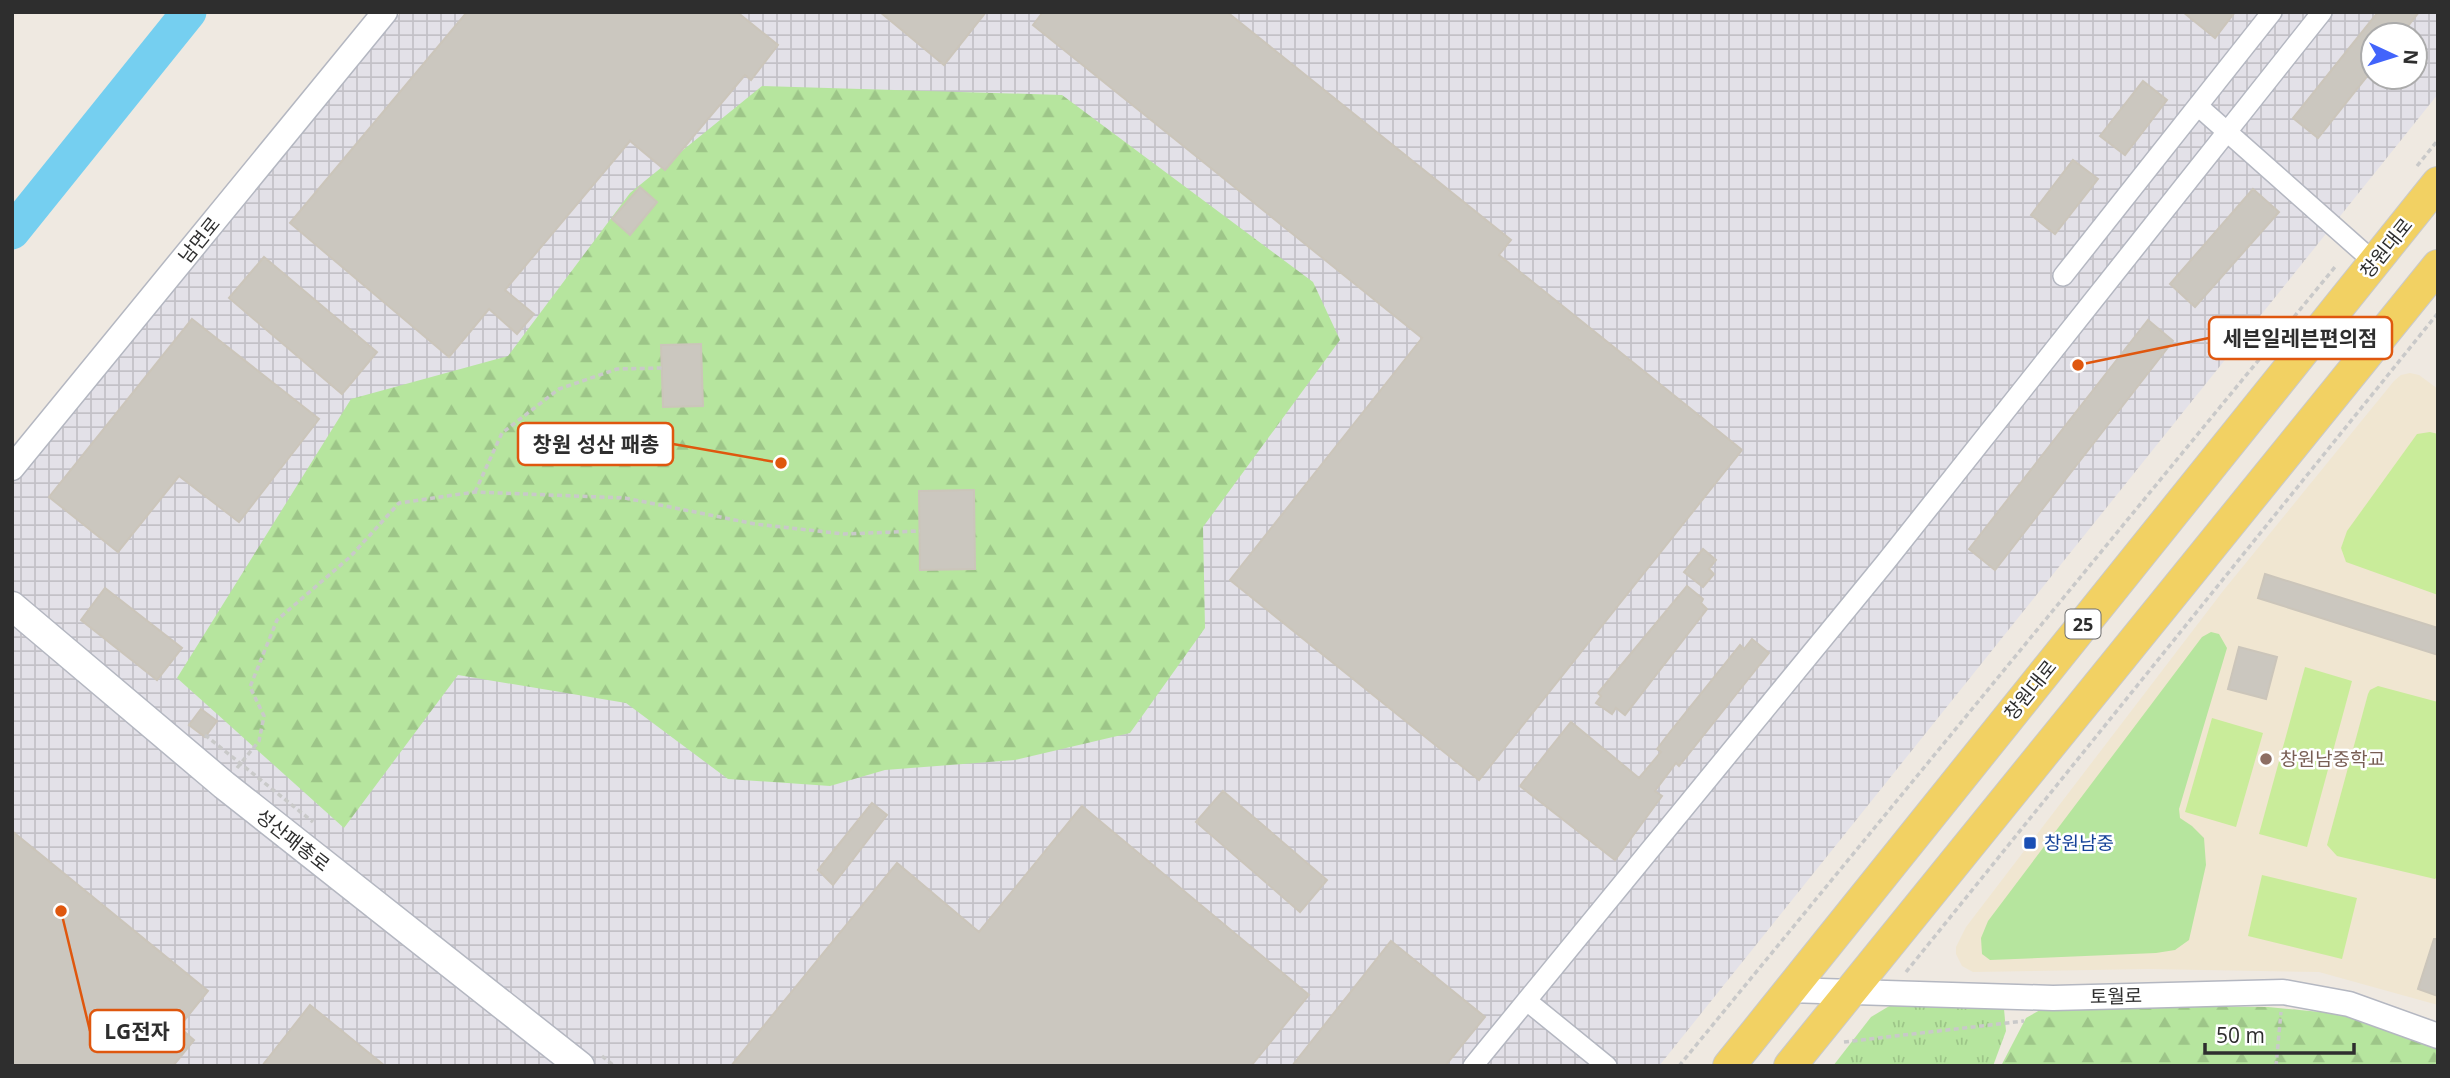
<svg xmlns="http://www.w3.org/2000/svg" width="2450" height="1078" font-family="'Open Sans','Noto Sans KR',sans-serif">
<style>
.industrial{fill:url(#industrial-grid);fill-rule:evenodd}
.education{fill:#f0e6d1}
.grass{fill:url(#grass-tufts)}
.forest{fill:url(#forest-firs)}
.park{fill:#b6e59e}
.pitch{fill:#c9ec9a}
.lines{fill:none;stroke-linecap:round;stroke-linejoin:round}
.river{stroke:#75cff0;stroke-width:35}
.building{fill:#cbc7bf;stroke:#cbc5ba;stroke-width:2}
.minor-casing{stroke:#b4b7c1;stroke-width:22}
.tertiary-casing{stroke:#b4b7c1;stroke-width:27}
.secondary-casing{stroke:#b4b7c1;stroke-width:31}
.primary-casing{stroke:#c9c9c9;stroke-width:34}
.path{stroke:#c9c9c9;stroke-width:3.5;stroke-dasharray:5 3.5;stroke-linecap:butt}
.minor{stroke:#fff;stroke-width:19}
.tertiary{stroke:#fff;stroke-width:24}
.secondary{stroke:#fff;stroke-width:28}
.primary{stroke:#f2d163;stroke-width:32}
.education-dot{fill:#8d6e63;stroke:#fff;stroke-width:2.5}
.transit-dot{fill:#1a4fb4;stroke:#fff;stroke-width:2.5}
.labels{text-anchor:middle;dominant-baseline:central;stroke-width:5;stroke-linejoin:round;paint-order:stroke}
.shield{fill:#fff;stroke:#6d6d6d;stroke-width:2}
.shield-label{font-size:18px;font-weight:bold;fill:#2e2e2e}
.street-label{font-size:19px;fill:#2e2e2e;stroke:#fff}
.education-label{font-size:19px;fill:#785e54;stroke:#fff;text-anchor:start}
.transit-label{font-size:19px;fill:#164399;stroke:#fff;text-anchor:start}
.leader{fill:none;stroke:#df570e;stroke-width:2.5}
.callout-dot{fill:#df570e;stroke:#fff;stroke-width:2.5}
.callout{fill:#fff;stroke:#df570e;stroke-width:2.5}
.callout-label{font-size:21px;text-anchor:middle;font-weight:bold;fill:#2e2e2e}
</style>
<defs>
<pattern id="industrial-grid" width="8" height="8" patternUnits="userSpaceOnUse" patternTransform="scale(1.75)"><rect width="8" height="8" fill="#e3e1e8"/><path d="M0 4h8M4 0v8" fill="none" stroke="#c3c1c7"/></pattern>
<pattern id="grass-tufts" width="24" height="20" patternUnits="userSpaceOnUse" patternTransform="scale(1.75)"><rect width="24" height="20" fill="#b6e59e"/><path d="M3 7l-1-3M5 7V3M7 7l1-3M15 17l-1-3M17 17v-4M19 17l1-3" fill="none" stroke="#9dc588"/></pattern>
<pattern id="forest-firs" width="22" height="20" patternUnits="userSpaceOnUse" patternTransform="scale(1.75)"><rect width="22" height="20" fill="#b6e59e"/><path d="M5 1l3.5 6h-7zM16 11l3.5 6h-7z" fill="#9dc588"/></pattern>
</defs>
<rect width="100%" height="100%" fill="#efe9e1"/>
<path class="industrial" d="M 401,12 L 2438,12 L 2438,94 L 1659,1066 L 12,1066 L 12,484 ZM 2373,35 L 2415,35 L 2415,77 L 2373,77 Z"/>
<path class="education" d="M 2410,373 L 2419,375 L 2438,389 L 2438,1005 L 2319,972 L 2148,969 L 1973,972 L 1962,966 L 1956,954 L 1956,947 L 1966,927 L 2223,591 L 2394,381 L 2401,375 Z"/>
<path class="grass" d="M 1982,999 L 2004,1009 L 2006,1031 L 1993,1066 L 1833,1066 L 1871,1017 L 1896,1002 Z"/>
<g class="forest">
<path d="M 762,86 L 1062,95 L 1313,282 L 1340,340 L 1203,527 L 1205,628 L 1130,733 L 1015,760 L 885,770 L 830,786 L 728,779 L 626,703 L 458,675 L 344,828 L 177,678 L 351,399 L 508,356 L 630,193 Z"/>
<path d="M 2049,1005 L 2268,1007 L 2342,1014 L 2438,1043 L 2438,1066 L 2001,1066 L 2026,1018 Z"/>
</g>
<path class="park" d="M 2211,632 L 2219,634 L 2227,648 L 2179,809 L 2180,818 L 2192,826 L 2204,838 L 2206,865 L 2189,940 L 2175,950 L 2156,953 L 1990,960 L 1982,954 L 1981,938 L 1988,921 L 2202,637 Z"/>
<g class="pitch">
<path d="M 2430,432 L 2438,434 L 2438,595 L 2346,562 L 2341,548 L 2347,531 L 2417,434 Z"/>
<path d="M 2305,667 L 2352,681 L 2307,847 L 2259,834 Z"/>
<path d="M 2378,686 L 2438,702 L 2438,876 L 2435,879 L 2337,856 L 2327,845 L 2368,694 L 2370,690 Z"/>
<path d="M 2212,718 L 2263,733 L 2236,827 L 2185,812 Z"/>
<path d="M 2262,875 L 2357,898 L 2342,959 L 2248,936 Z"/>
</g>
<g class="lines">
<path class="river" d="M 12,232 L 189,12"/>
</g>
<g class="building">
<path d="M 467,12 L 737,12 L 778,45 L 751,80 L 745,75 L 665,170 L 630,141 L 505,290 L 534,314 L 517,334 L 489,309 L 449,357 L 290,223 Z"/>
<path d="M 880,12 L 986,12 L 944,65 Z"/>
<path d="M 1043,12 L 1227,12 L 1511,240 L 1499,255 L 1742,450 L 1479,780 L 1230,580 L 1422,338 L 1033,25 Z"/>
<path d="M 2183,12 L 2235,12 L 2215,38 Z"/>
<path d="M 2378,12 L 2419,12 L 2401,35 L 2373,35 L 2373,69 L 2318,138 L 2293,118 Z"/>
<path d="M 2143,81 L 2167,100 L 2125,155 L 2100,136 Z"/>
<path d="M 2073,160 L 2098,179 L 2055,234 L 2031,215 Z"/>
<path d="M 640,187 L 657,202 L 630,235 L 612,219 Z"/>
<path d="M 2253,189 L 2279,212 L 2195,307 L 2170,284 Z"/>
<path d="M 264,257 L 377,352 L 342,394 L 229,298 Z"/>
<path d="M 192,319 L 319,419 L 239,522 L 179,476 L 118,552 L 49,497 Z"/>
<path d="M 2148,320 L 2173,341 L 1995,570 L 1969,549 Z"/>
<path d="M 701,344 L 703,406 L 663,407 L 661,345 Z"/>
<path d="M 974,490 L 975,569 L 920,570 L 919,491 Z"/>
<path d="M 1703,549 L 1716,560 L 1709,569 L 1714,574 L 1703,587 L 1684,572 Z"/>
<path d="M 2265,574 L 2438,628 L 2438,655 L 2258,598 Z"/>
<path d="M 1687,586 L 1703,599 L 1701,603 L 1707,609 L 1625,715 L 1616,708 L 1612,714 L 1596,703 L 1601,696 L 1598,693 Z"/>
<path d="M 105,588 L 182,648 L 157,680 L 81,620 Z"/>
<path d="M 1752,639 L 1769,653 L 1679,766 L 1676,763 L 1655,791 L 1662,796 L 1615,860 L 1520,786 L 1571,722 L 1639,778 L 1661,752 L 1657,749 L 1670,732 L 1740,645 L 1744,649 Z"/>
<path d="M 2239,647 L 2277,657 L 2266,699 L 2228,689 Z"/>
<path d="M 201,709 L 217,721 L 205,737 L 189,725 Z"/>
<path d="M 1223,791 L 1327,880 L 1300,912 L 1196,822 Z"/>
<path d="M 872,803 L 887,815 L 833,885 L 818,870 Z"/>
<path d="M 1082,806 L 1309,995 L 1251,1066 L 731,1066 L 897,863 L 979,932 Z"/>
<path d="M 12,831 L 208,991 L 179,1027 L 194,1040 L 173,1066 L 12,1066 Z"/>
<path d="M 2434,939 L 2438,939 L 2438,996 L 2418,989 Z"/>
<path d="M 1391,941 L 1485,1017 L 1445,1066 L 1292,1066 Z"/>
<path d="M 310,1005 L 385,1066 L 262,1066 Z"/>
</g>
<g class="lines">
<g class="minor-casing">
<g id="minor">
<path d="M 2198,106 L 2374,262"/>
<path d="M 2063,276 L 2272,12"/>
<path d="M 1527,1001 L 1607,1066"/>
<path d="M 1473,1066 L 1885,563 L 2322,12"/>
</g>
</g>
<g class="tertiary-casing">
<g id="tertiary">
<path d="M 12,468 L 385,12"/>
<path d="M 1788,990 L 2053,998 L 2283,992 L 2349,1004 L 2438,1036"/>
</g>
</g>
<g class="secondary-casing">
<path id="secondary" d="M 12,606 L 224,785 L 580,1066"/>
</g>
<g class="primary-casing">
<g id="primary">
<path d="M 1729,1066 L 2438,183"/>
<path d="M 1790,1066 L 2438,266"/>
</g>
</g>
<g class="path">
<path d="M 2417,166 L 2438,140"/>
<path d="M 475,492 L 502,433 L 559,389 L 617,369 L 662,368"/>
<path d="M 205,735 L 313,822"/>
<path d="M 237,768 L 259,741 L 264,716 L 250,687 L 277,620 L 350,557 L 399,503 L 475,492 L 625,498 L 755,524 L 844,534 L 920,531"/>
<path d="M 1906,972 L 2438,313"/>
<path d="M 1844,1042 L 2024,1021"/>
<path d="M 602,1056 L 614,1066"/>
<path d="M 1679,1066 L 2335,267"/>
<path d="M 2276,1066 L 2281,1012"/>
</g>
<use href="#minor" class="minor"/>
<use href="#tertiary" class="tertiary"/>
<use href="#secondary" class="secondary"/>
<use href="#primary" class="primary"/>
</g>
<circle class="education-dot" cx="2266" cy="759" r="7"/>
<rect class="transit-dot" x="2023" y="836" width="14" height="14" rx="3.5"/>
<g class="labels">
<rect class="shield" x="2065.5" y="609.5" width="35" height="29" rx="5"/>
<g class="shield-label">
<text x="2083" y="624">25</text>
</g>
<g class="street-label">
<text transform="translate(199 240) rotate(-51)">남면로</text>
<text transform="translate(2386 248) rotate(-51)">창원대로</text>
<text transform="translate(2030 690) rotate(-51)">창원대로</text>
<text transform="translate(293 840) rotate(38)">성산패총로</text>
<text transform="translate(2116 996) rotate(-1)">토월로</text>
</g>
<g class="education-label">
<text x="2280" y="759">창원남중학교</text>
</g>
<g class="transit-label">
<text x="2044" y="843">창원남중</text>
</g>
</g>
<path class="leader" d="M2078 365L2209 338M781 463L673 444M61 911L90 1031"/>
<g class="callout-dot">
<circle cx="2078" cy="365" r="7"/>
<circle cx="781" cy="463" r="7"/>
<circle cx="61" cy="911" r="7"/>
</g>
<g class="callout">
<rect x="2209" y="317" width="183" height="42" rx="7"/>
<rect x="518" y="423" width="155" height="42" rx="7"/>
<rect x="90" y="1010" width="94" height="42" rx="7"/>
</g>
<g class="callout-label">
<text x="2300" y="346">세븐일레븐편의점</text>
<text x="596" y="452">창원 성산 패총</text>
<text x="137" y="1039">LG전자</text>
</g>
<rect width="2450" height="1078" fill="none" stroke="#2e2e2e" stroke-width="28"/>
<g transform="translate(2394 56) rotate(94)"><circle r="33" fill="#ffffff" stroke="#ababab" stroke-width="2"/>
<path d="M0-5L12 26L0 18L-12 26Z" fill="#4264fb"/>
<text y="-10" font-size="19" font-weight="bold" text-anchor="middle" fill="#2e2e2e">N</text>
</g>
<path d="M2205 1043v10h149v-10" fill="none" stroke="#2e2e2e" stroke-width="3.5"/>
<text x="2216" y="1043" font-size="21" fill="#2e2e2e" stroke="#ffffff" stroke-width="5" paint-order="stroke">50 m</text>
</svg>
